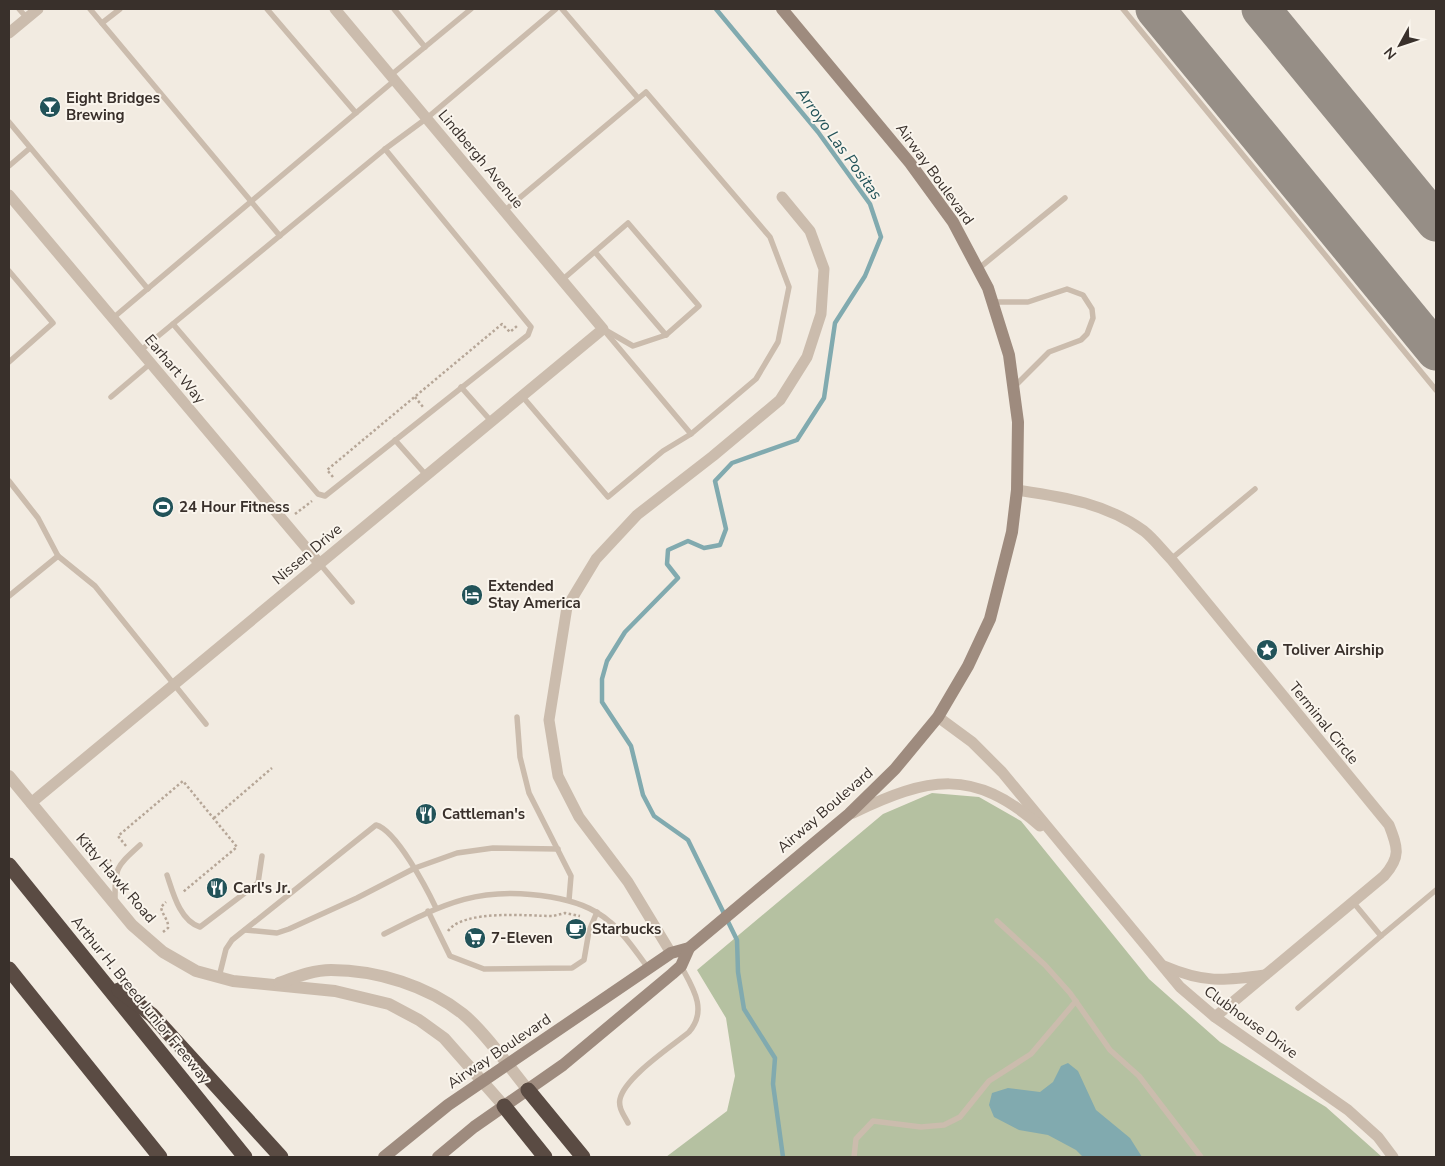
<svg xmlns="http://www.w3.org/2000/svg" width="1445" height="1166" font-family="'Nunito Sans',sans-serif">
<style>
.green{fill:#b5c1a1}
.water{fill:#81aaaf}
.lines{fill:none;stroke-linecap:round;stroke-linejoin:round}
.stream{stroke:#81aaaf;stroke-width:4.5}
.taxiway{stroke:#968e86;stroke-width:39}
.path{stroke:#b6a697;stroke-width:2.5;stroke-dasharray:2.5 2.5;stroke-linecap:butt}
.service{stroke:#cbbcad;stroke-width:5.5}
.minor{stroke:#cbbcad;stroke-width:11}
.tertiary{stroke:#cbbcad;stroke-width:12}
.secondary{stroke:#9e8b7e;stroke-width:12}
.motorway{stroke:#5a4b43;stroke-width:15}
.labels{text-anchor:middle;dominant-baseline:central;stroke-width:4;stroke-linejoin:round;paint-order:stroke}
.poi-label{font-size:15px;font-weight:bold;fill:#39302b;stroke:#faf5ed;text-anchor:start}
.street-label{font-size:15px;fill:#39302b;stroke:#faf5ed}
.water-label{font-size:16px;font-style:italic;fill:#225359;stroke:#faf5ed}
</style>
<rect width="100%" height="100%" fill="#f2ebe1"/>
<path class="green" d="M 932,793 L 979,797 L 1021,821 L 1149,979 L 1220,1042 L 1326,1107 L 1382,1157 L 666,1157 L 727,1111 L 735,1076 L 726,1018 L 697,970 L 883,814 Z"/>
<path class="water" d="M 1068,1063 L 1078,1071 L 1096,1110 L 1130,1138 L 1142,1157 L 1083,1157 L 1076,1150 L 1048,1135 L 1019,1130 L 994,1117 L 989,1105 L 992,1093 L 1008,1088 L 1040,1092 L 1053,1082 L 1061,1066 Z"/>
<g class="lines">
<path class="stream" d="M 716,9 L 818,132 L 870,204 L 881,237 L 865,276 L 835,323 L 824,398 L 797,440 L 732,463 L 715,481 L 726,529 L 720,545 L 704,548 L 688,541 L 668,550 L 667,564 L 678,578 L 625,632 L 607,661 L 602,679 L 602,702 L 631,746 L 643,795 L 654,816 L 688,840 L 737,940 L 738,972 L 744,1009 L 775,1058 L 773,1084 L 783,1157"/>
<g class="taxiway">
<path d="M 1155,9 L 1436,351"/>
<path d="M 1261,9 L 1436,222"/>
</g>
<g class="path">
<path d="M 415,397 L 423,407"/>
<path d="M 333,477 L 327,470 L 502,324 L 510,332 L 517,326"/>
<path d="M 295,514 L 312,501"/>
<path d="M 214,818 L 272,768"/>
<path d="M 126,846 L 118,836 L 183,781 L 237,847 L 183,892"/>
<path d="M 102,867 L 111,860"/>
<path d="M 448,931 C 464,909 528,916 553,916 L 565,913 L 580,916"/>
<path d="M 163,932 L 168,928 C 169,920 162,915 161,907 L 166,902"/>
</g>
<g class="service">
<path d="M 19,9 L 27,18"/>
<path d="M 90,9 L 280,236"/>
<path d="M 267,9 L 356,113"/>
<path d="M 394,9 L 425,47"/>
<path d="M 562,9 L 638,98"/>
<path d="M 1123,9 L 1436,390"/>
<path d="M 102,23 L 120,9"/>
<path d="M 391,75 L 471,9"/>
<path d="M 9,122 L 148,289"/>
<path d="M 9,166 L 30,148"/>
<path d="M 504,211 L 646,92 L 770,237 L 789,287 L 778,342 L 756,379 L 691,434 L 603,329"/>
<path d="M 978,269 L 1065,198"/>
<path d="M 9,271 L 53,323 L 9,362"/>
<path d="M 562,280 L 628,223 L 699,306 L 666,335 L 595,252"/>
<path d="M 993,302 L 1028,302 L 1067,289 L 1083,295 L 1092,309 L 1093,318 L 1087,334 L 1081,340 L 1049,352 L 1015,386"/>
<path d="M 113,318 L 395,80"/>
<path d="M 173,324 L 318,494 L 325,496 L 528,335 L 531,327 L 385,149"/>
<path d="M 607,331 L 633,346 L 666,335"/>
<path d="M 140,351 L 385,149 L 427,118 L 556,9"/>
<path d="M 461,387 L 491,421"/>
<path d="M 522,396 L 608,497 L 663,451 L 691,434"/>
<path d="M 111,397 L 151,363"/>
<path d="M 395,440 L 426,475"/>
<path d="M 9,481 L 38,518 L 58,556 L 95,586 L 206,724"/>
<path d="M 1171,559 L 1255,489"/>
<path d="M 320,564 L 352,602"/>
<path d="M 9,596 L 58,556"/>
<path d="M 517,717 L 520,757 L 529,793 L 571,876 L 569,900"/>
<path d="M 167,875 C 173,893 180,921 200,927 L 258,883 L 262,856"/>
<path d="M 115,900 C 115,867 116,867 140,845"/>
<path d="M 1353,902 L 1381,936 L 1436,890"/>
<path d="M 428,911 L 450,956 L 484,969 L 572,968 L 584,960 L 589,931 L 597,912"/>
<path d="M 997,921 L 1045,965 L 1070,993 L 1110,1050 L 1139,1076 L 1201,1157"/>
<path d="M 245,930 L 277,933 L 289,929 L 357,898 L 415,868 L 457,853 L 493,848 L 558,849"/>
<path d="M 384,934 C 445,903 481,885 551,897 C 573,901 593,907 610,922 C 626,935 637,954 649,969"/>
<path d="M 219,977 L 226,949 L 232,940 L 376,825 C 396,830 427,889 436,908"/>
<path d="M 1298,1008 L 1381,936"/>
<path d="M 628,1123 C 624,1115 618,1108 620,1099 C 625,1077 671,1047 689,1032 C 708,1010 693,988 681,966"/>
<path d="M 854,1157 L 856,1139 L 873,1121 L 921,1127 L 944,1125 L 960,1117 L 989,1081 L 1031,1054 L 1076,1001"/>
</g>
<g class="minor">
<path d="M 9,33 L 38,9"/>
<path d="M 9,195 L 319,563"/>
<path d="M 1017,490 C 1063,497 1106,503 1144,531 C 1154,539 1162,550 1171,559 L 1389,825 C 1398,848 1401,857 1384,876 L 1215,1017"/>
<path d="M 938,717 L 972,742 L 1002,772 L 1180,987 L 1215,1017 L 1348,1110 L 1378,1137 L 1393,1157"/>
<path d="M 31,803 L 603,329 L 335,9"/>
<path d="M 853,813 C 928,777 973,767 1040,826"/>
<path d="M 671,953 L 628,882 L 579,817 L 558,776 L 549,720 L 567,607 L 596,559 L 637,515 L 713,456 L 780,400 L 807,357 L 821,314 L 824,269 L 810,231 L 782,197"/>
<path d="M 1164,966 C 1204,983 1223,981 1265,975"/>
</g>
<g class="tertiary">
<path d="M 9,776 L 132,925 L 163,952 L 196,971 L 233,981 L 335,991 L 389,1004 L 419,1020 L 444,1038 L 504,1106"/>
<path d="M 279,983 C 296,977 313,970 331,970 C 377,970 428,986 463,1014 C 484,1031 510,1068 528,1090"/>
</g>
<g class="secondary">
<path d="M 384,1157 L 448,1105 L 671,953 L 689,948 L 849,814 L 895,769 L 938,717 L 968,666 L 990,619 L 1012,532 L 1017,490 L 1018,422 L 1009,355 L 988,288 L 953,222 L 910,163 L 782,9"/>
<path d="M 438,1157 L 474,1127 L 563,1065 L 672,974 L 681,966 L 689,948"/>
</g>
<g class="motorway">
<path d="M 9,865 L 245,1157"/>
<path d="M 9,969 L 160,1157"/>
<path d="M 119,990 L 152,1015 L 281,1157"/>
<path d="M 528,1090 L 583,1157"/>
<path d="M 504,1106 L 545,1157"/>
</g>
</g>
<defs>
<g id="bar-disc" transform="scale(1.125)"><circle r="9.5" fill="#225359" stroke="#faf5ed"/><path d="M-6-5H6L.8 .8V4.5H3.5V6h-7V4.5H-.8V.8Z" fill="#fff"/></g>
<g id="stadium-disc" transform="scale(1.125)"><circle r="9.5" fill="#225359" stroke="#faf5ed"/><path d="M0-5a6.5 5 0 1 0 0 10a6.5 5 0 1 0 0-10ZM-3.5-1.8h7v3.6h-7Z" fill="#fff"/></g>
<g id="hotel-disc" transform="scale(1.125)"><circle r="9.5" fill="#225359" stroke="#faf5ed"/><path d="M-6-4.5h1.5V1H6V5H4.5V3h-9V5H-6ZM-4 0a1.8 1.8 0 1 1 3.6 0ZM.5 0V-2.5h3Q6-2.5 6 0Z" fill="#fff"/></g>
<g id="sight-disc" transform="scale(1.125)"><circle r="9.5" fill="#225359" stroke="#faf5ed"/><path d="M0-6L1.8-2.2L6-1.7L2.9 1.2L3.7 5.4L0 3.3L-3.7 5.4L-2.9 1.2L-6-1.7L-1.8-2.2Z" fill="#fff"/></g>
<g id="restaurant-disc" transform="scale(1.125)"><circle r="9.5" fill="#225359" stroke="#faf5ed"/><path d="M-5-6h1v4h1v-4h1v4h1v-4h1v5L-1.5 .5V6h-2V.5L-5-1ZM5-6V6H3V1.5H1.5Q1.5-4 5-6Z" fill="#fff"/></g>
<g id="cafe-disc" transform="scale(1.125)"><circle r="9.5" fill="#225359" stroke="#faf5ed"/><path d="M-5.5-4.5H6V0H3Q3 3.5 0 3.5H-2.5Q-5.5 3.5-5.5 0ZM3-3.2v2h1.7v-2ZM-6 4.5H4V6H-6Z" fill="#fff"/></g>
<g id="supermarket-disc" transform="scale(1.125)"><circle r="9.5" fill="#225359" stroke="#faf5ed"/><path d="M-6-5.5h2.5l.6 2H6L4.5 2H-2.5L-4.4-4H-6ZM-1.5 3.2a1.3 1.3 0 1 0 .1 0ZM3 3.2a1.3 1.3 0 1 0 .1 0Z" fill="#fff"/></g>
</defs>
<g fill-rule="evenodd">
<use href="#bar-disc" x="50" y="107"/>
<use href="#stadium-disc" x="163" y="507"/>
<use href="#hotel-disc" x="472" y="595"/>
<use href="#sight-disc" x="1267" y="650"/>
<use href="#restaurant-disc" x="426" y="814"/>
<use href="#restaurant-disc" x="217" y="888"/>
<use href="#cafe-disc" x="576" y="929"/>
<use href="#supermarket-disc" x="475" y="938"/>
</g>
<g class="labels">
<g class="poi-label">
<text x="66" y="98">Eight Bridges<tspan x="66" dy="17">Brewing</tspan></text>
<text x="179" y="507">24 Hour Fitness</text>
<text x="488" y="586">Extended<tspan x="488" dy="17">Stay America</tspan></text>
<text x="1283" y="650">Toliver Airship</text>
<text x="442" y="814">Cattleman's</text>
<text x="233" y="888">Carl's Jr.</text>
<text x="592" y="929">Starbucks</text>
<text x="491" y="938">7-Eleven</text>
</g>
<g class="street-label">
<text transform="translate(481 159) rotate(50)">Lindbergh Avenue</text>
<text transform="translate(935 174) rotate(54)">Airway Boulevard</text>
<text transform="translate(175 369) rotate(50)">Earhart Way</text>
<text transform="translate(307 554) rotate(-40)">Nissen Drive</text>
<text transform="translate(1324 723) rotate(51)">Terminal Circle</text>
<text transform="translate(825 810) rotate(-41)">Airway Boulevard</text>
<text transform="translate(116 878) rotate(49)">Kitty Hawk Road</text>
<text transform="translate(141 1000) rotate(51)">Arthur H. Breed Junior Freeway</text>
<text transform="translate(1251 1022) rotate(36)">Clubhouse Drive</text>
<text transform="translate(499 1051) rotate(-34)">Airway Boulevard</text>
</g>
<g class="water-label">
<text transform="translate(839 144) rotate(54)">Arroyo Las Positas</text>
</g>
</g>
<rect width="1445" height="1166" fill="none" stroke="#39302b" stroke-width="20"/>
<g transform="translate(1400 45) rotate(230)" stroke="#faf5ed" stroke-width="4" paint-order="stroke">
<path d="M0-4L9 19L0 12L-9 19Z" fill="#39302b"/>
<text y="-8" font-size="14" font-weight="bold" text-anchor="middle" fill="#39302b">N</text>
</g>
</svg>
